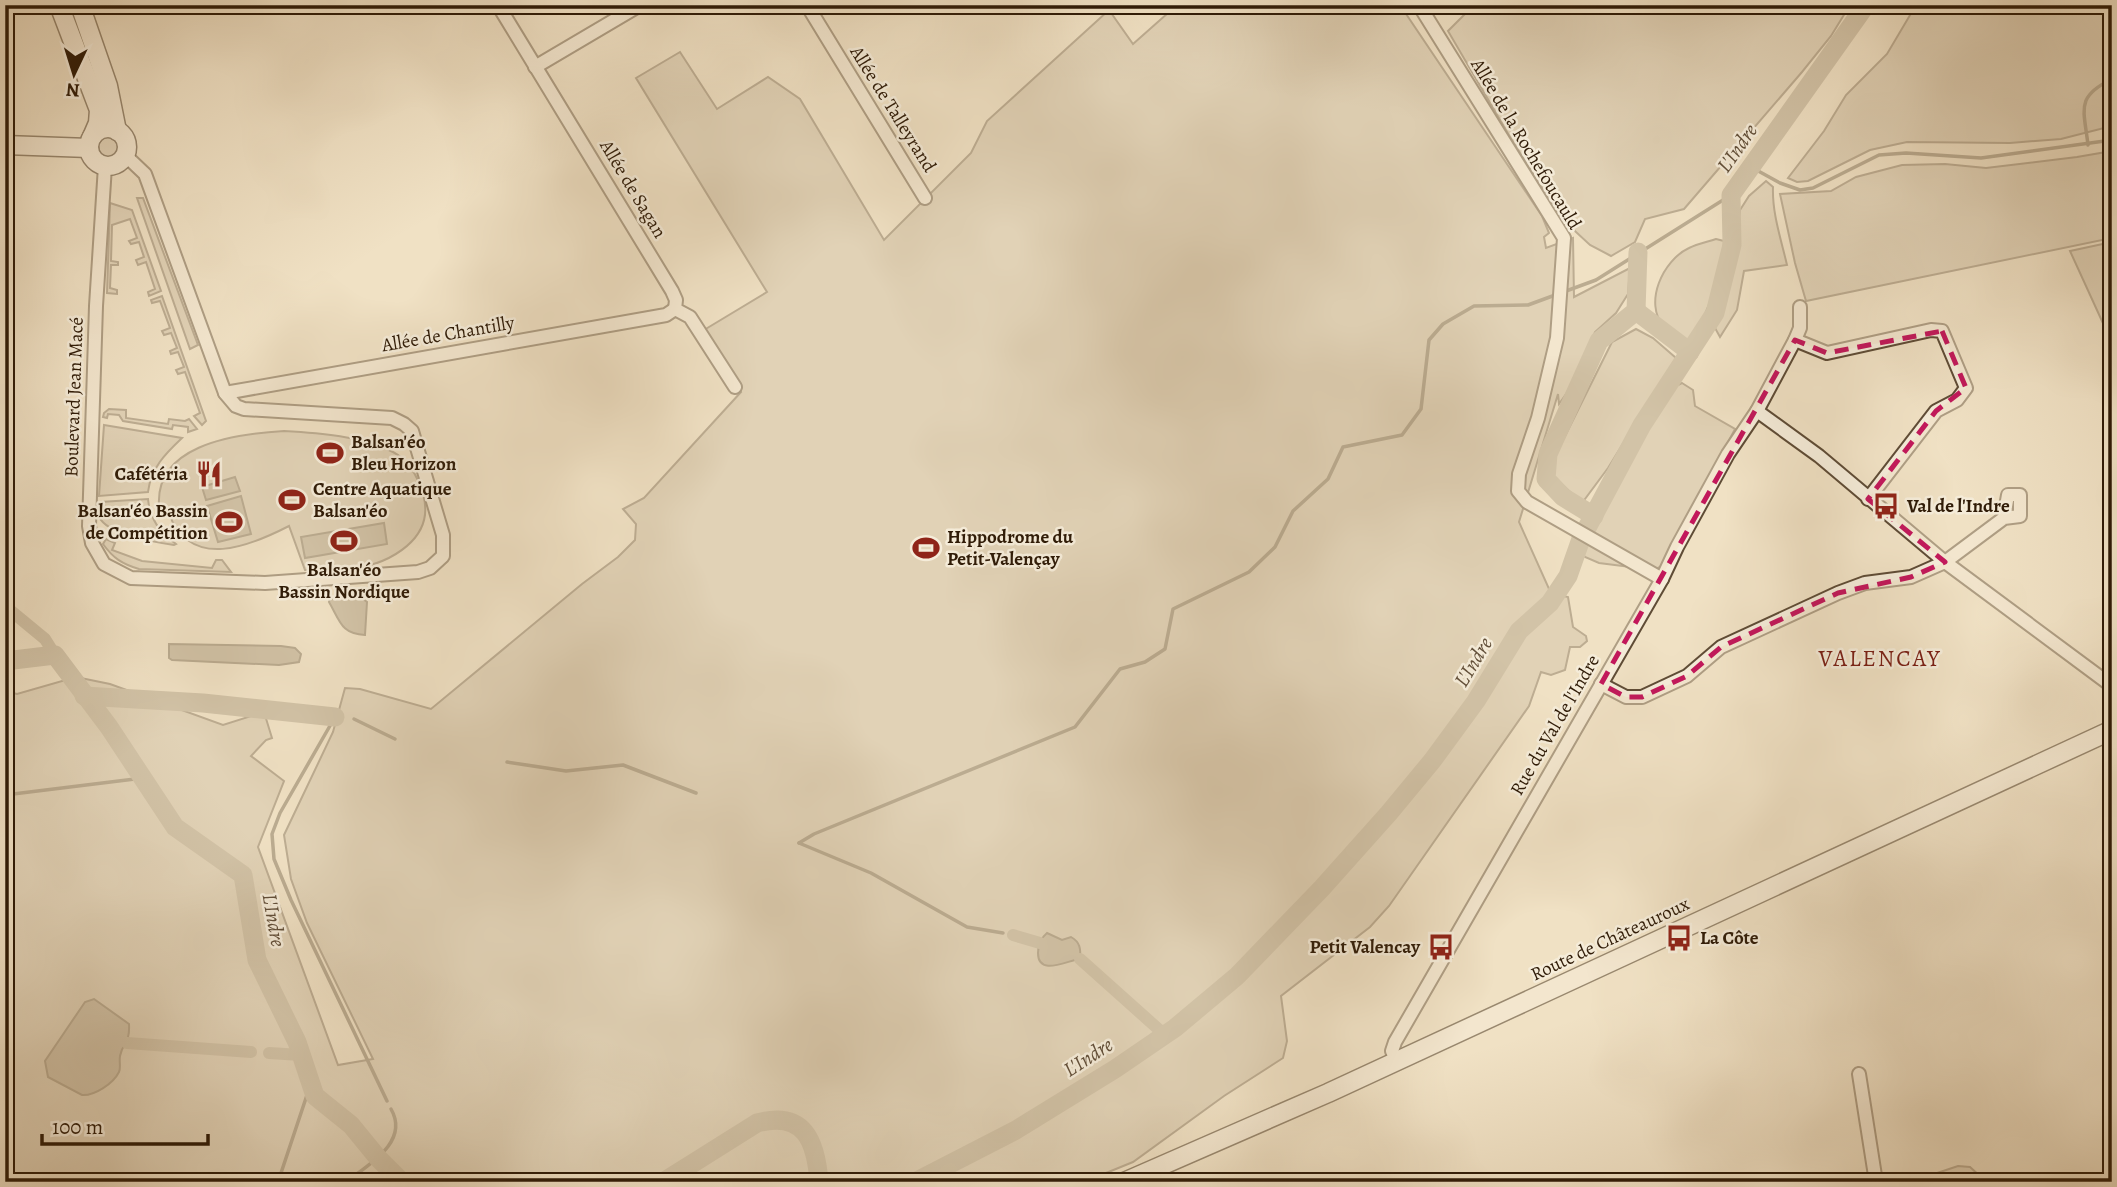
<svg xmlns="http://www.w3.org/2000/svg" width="2117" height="1187" font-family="Alegreya,serif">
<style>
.green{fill:#cfbfa4;stroke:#7f6d56;stroke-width:2}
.water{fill:#ae9e84;stroke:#7b6a52;stroke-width:2}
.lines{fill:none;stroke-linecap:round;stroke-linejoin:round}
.stream{stroke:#7b6a52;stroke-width:3.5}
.canal{stroke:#ae9e84;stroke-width:12}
.river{stroke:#ae9e84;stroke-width:19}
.street-casing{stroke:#5f4c36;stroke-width:16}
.secondary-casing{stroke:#2f1b07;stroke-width:21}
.street{stroke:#f5ecd9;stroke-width:12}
.secondary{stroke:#f5ecd9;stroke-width:18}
.marked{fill:none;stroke:#c2185b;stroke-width:5;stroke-dasharray:14 9;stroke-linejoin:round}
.labels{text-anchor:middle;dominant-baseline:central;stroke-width:5;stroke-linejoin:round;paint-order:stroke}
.street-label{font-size:19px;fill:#2f1b07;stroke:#f5ecd9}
.poi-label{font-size:19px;font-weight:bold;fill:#2f1b07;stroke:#f5ecd9;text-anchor:start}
.water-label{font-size:21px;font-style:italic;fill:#624f39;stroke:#f5ecd9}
.quarter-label{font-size:23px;letter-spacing:2px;fill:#7a1f14;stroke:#f5ecd9}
</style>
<rect width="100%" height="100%" fill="#f0e1c4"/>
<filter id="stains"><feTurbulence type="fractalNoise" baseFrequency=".00286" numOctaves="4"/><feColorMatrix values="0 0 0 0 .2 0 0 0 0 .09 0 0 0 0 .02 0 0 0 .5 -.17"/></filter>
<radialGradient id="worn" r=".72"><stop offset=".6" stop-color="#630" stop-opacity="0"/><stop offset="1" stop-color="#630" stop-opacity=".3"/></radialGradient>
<g class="green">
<path d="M 1177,5 L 1400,5 L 1542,216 L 1549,233 L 1544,237 L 1546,248 L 1573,238 L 1574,297 L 1630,268 L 1628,294 L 1616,313 L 1595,332 L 1571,387 L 1559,404 L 1558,394 L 1519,522 L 1554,600 L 1559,595 L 1568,597 L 1573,627 L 1586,636 L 1587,641 L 1580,647 L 1570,647 L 1565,670 L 1551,675 L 1541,672 L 1529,706 L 1389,906 L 1370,927 L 1281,996 L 1287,1041 L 1283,1058 L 1224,1096 L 1133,1162 L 1084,1182 L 5,1182 L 5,691 L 17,694 L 76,677 L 110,684 L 223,725 L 264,712 L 272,738 L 266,740 L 251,756 L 284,781 L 258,847 L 338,1065 L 373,1059 L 307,923 L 291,879 L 284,835 L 333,732 L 345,688 L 360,689 L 431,709 L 582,584 L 618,557 L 635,540 L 636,524 L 623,509 L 644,498 L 741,392 L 704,330 L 767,292 L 636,78 L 680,52 L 717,109 L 768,77 L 800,99 L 884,240 L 971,153 L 987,121 L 1109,10 L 1133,44 Z"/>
<path d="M 1474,5 L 1850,5 L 1831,36 L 1802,72 L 1684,209 L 1645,219 L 1635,242 L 1611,256 L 1590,245 L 1561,218 L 1510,137 L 1448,31 Z"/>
<path d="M 1916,5 L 2112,5 L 2112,126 L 2061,139 L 2010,143 L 1907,142 L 1870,150 L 1808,181 L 1797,182 L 1788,178 L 1824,131 L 1846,95 L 1887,54 Z"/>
<circle cx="107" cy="148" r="11"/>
<path d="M 2112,151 L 2112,238 L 1806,301 L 1795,263 L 1780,194 L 1831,191 L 1856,177 L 1902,165 L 1945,164 L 1986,168 L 2077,157 Z"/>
<path d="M 1766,181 L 1773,187 C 1772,213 1781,239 1787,265 L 1744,271 L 1737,310 L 1720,337 L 1715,328 L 1732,275 L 1740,210 L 1749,196 Z"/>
<path d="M 137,198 L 143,198 L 198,345 L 190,349 Z"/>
<path d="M 110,203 L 132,210 L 161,291 L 149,296 L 148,292 L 155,289 L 146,262 L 138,265 L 136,260 L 144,257 L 139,242 L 131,244 L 129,241 L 137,238 L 130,219 L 112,225 L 111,261 L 118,262 L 118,265 L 111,265 L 110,288 L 117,290 L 117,294 L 107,293 Z"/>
<path d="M 1716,239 L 1724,241 L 1722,274 L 1705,314 L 1687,342 C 1680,338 1669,333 1664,327 C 1643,303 1663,260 1689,248 C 1697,244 1707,242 1716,239 Z"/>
<path d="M 2112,242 L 2112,343 L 2070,251 Z"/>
<path d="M 162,296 L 206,421 L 202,425 L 194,416 L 200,413 L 185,372 L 178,374 L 176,370 L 184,367 L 178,352 L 171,354 L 170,351 L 177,348 L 171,333 L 164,335 L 162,331 L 170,328 L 160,301 L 152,303 L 151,300 Z"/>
<path d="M 1636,329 L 1653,338 L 1676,358 L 1608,468 L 1582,503 L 1553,476 L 1553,460 L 1612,342 Z"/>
<path d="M 1682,383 L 1693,390 L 1695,406 L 1735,429 L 1663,565 L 1654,570 L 1599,563 L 1585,557 L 1579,549 L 1612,488 L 1674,387 Z"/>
<path d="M 109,409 L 126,410 L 126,418 L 168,424 L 169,419 L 185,421 L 189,419 L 197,429 L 188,432 L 188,427 L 173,425 L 172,429 L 123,421 L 119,415 L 108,414 L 107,418 L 103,417 L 104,413 Z"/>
<path d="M 104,425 L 182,438 C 165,454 151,468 148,492 L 99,496 Z"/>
<path d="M 284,431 C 319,433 362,436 393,452 C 410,461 418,477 423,494 C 436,539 390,563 353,569 C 338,571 321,570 305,570 L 289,526 C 250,546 191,571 169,514 L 160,514 C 148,445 234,434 284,431 Z"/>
<path d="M 148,499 C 150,520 160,532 176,544 L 174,545 C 154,542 108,535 99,517 L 100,502 Z"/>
<path d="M 106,539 L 115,543 L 112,550 L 142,561 L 212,568 L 216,560 L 222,560 L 231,572 L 139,569 C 122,564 113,558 103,544 Z"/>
<path d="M 1958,1166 L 1970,1167 L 1981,1177 L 1981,1182 L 1910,1182 Z"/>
</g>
<g class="water">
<path d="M 235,477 L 240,491 L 206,500 L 202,487 Z"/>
<path d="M 241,496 L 251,534 L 218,542 L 207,506 Z"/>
<path d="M 384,523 L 387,544 L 305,558 L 301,537 Z"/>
<path d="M 330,599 L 363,599 L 367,602 L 365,635 C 341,634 340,621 329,602 Z"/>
<path d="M 169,644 L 281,646 L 295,648 L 301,654 L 299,662 L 279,665 L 172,660 L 169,658 Z"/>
<path d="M 1047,933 L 1062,940 L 1071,937 C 1080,942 1081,949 1080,959 C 1068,960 1038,977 1038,953 C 1038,945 1041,938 1047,933 Z"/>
<path d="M 94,999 L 129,1024 C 130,1044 123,1041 120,1056 C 119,1061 121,1068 119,1072 C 113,1084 94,1096 82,1095 L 48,1077 L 45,1061 L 85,1002 Z"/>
</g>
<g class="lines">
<g class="stream">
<path d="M 2088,145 C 2084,109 2075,97 2112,79"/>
<path d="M 1751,167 L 1780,183 L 1800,190 L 1813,188 L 1879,155 L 1906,153 L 1981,158 L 2112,140"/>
<path d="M 335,717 L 280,813 L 272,834 L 274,859 L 291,900 L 387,1101"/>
<path d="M 354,719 L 395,739"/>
<path d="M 507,762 L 566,771 L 623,765 L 696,793"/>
<path d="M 5,795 L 143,778"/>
<path d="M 799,843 L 814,834 L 1075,727 L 1120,669 L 1145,662 L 1165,649 L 1173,609 L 1249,572 L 1275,547 L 1293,511 L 1328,479 L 1343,447 L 1402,435 L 1421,409 L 1429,340 L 1443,324 L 1474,306 L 1528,305 L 1596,280 L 1731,195"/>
<path d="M 799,843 L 871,873 L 967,927 L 1003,933"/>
<path d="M 278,1182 L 311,1083"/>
<path d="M 346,1182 C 368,1165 410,1142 391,1109"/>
</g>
<g class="canal">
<path d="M 5,606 L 45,639 L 55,655"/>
<path d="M 1013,935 L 1040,943"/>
<path d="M 1080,959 L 1165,1035"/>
<path d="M 127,1043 L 251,1052"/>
<path d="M 269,1053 L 301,1055"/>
</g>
<g class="river">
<path d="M 1636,311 L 1690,352"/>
<path d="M 1594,516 L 1563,497 L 1546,479 L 1548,454 L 1599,341 L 1636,311 L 1638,252"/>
<path d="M 5,661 L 55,655 L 109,727 L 175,827 L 243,875 L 257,960 L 297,1042 L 315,1096 L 351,1125 L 378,1158 L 402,1182"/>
<path d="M 84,696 L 203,703 L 335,717"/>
<path d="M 663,1182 L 757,1123 C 805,1110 816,1142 819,1182"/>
<path d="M 915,1182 L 1016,1130 L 1115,1069 L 1175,1028 L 1237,976 L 1322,888 L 1389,813 L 1432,761 L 1476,701 L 1519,631 L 1550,603 L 1568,576 L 1581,539 L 1642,425 L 1715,313 L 1732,245 L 1731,195 L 1866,5"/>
</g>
<g class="street-casing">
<g id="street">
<path d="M 498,5 L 672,291 L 676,300 L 675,309 L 690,317 L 735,387"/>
<path d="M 807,5 L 925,198"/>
<path d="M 1419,5 L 1564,238 L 1557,338 L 1538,418 L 1519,474 L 1518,491 L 1527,502 L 1662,579"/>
<path d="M 535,67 L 640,5"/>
<path d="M 105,166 L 96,306 L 89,526 L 92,543 L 104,564 L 131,578 L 265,583 L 418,572 L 430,568 L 443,556 L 443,535 L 412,431 L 404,424 L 392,418 L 244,409 L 236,406 L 225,393 L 145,174 L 125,155"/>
<path d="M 1795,340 L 1827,353 L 1931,330 L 1942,331 L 1966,388 L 1957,400 L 1936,411 L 1868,499"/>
<path d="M 225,393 L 666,315 L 675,309"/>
<path d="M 1757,411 L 1819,456 L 1945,562 L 2112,686"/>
<path d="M 1601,684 L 1626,697 L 1642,697 L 1687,676 L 1721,647 L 1838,593 L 1865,583 L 1911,577 L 1945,562 L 2004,518 L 2020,516 L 2020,495 L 2008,495 L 2004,518"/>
<path d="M 1396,1060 L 1392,1051 L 1395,1042 L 1662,579 L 1677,547 L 1728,454 L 1757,411 L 1795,340 L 1800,328 L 1800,307"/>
<path d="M 1859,1074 L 1876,1182"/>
</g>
</g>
<g class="secondary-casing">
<g id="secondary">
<path d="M 59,5 L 99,110 L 98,123 L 92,137"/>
<path d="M 80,5 L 108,86 L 117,131"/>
<circle cx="108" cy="147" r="19"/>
<path d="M 5,145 L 89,148"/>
<path d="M 1124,1182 L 1328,1093 L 2112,730"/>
</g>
</g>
<use href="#street" class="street"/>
<use href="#secondary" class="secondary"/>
</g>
<path d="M0 0H2117V1187H0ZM 1942,331 L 1966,388 L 1936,411 L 1868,499 L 1945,562 L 1911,577 L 1838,593 L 1721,647 L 1687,676 L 1642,697 L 1626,697 L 1601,684 L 1795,340 L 1827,353 Z" fill="#f0e1c4" fill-opacity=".55" fill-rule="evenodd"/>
<path class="marked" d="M 1942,331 L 1966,388 L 1936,411 L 1868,499 L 1945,562 L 1911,577 L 1838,593 L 1721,647 L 1687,676 L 1642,697 L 1626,697 L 1601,684 L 1795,340 L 1827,353 Z"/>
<defs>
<g id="stadium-bare" transform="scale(2.1)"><path d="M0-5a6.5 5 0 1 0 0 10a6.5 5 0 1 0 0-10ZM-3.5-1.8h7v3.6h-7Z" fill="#8f2418" stroke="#f5ecd9" stroke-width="2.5" paint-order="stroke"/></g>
<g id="restaurant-bare" transform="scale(2.1)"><path d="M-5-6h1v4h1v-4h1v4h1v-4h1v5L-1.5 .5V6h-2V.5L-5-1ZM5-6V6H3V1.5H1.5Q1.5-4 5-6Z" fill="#8f2418" stroke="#f5ecd9" stroke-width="2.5" paint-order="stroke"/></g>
<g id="bus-bare" transform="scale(2.1)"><path d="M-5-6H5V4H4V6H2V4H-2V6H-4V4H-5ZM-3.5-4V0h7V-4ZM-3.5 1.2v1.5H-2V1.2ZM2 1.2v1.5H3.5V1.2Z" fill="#8f2418" stroke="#f5ecd9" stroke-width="2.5" paint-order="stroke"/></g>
</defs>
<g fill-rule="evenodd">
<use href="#stadium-bare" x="330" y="453"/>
<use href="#restaurant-bare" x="209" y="474"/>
<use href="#stadium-bare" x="292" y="500"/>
<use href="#bus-bare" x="1886" y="506"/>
<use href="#stadium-bare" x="229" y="522"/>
<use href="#stadium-bare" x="344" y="541"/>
<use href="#stadium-bare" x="926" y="548"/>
<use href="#bus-bare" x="1679" y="938"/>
<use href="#bus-bare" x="1441" y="947"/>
</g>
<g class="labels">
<g class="street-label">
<text transform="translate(893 109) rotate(58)">Allée de Talleyrand</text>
<text transform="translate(1526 144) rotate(59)">Allée de la Rochefoucauld</text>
<text transform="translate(633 189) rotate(59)">Allée de Sagan</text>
<text transform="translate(448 334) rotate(-10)">Allée de Chantilly</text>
<text transform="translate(74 397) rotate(-88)">Boulevard Jean Macé</text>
<text transform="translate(1555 725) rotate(-60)">Rue du Val de l'Indre</text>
<text transform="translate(1610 939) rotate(-25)">Route de Châteauroux</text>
</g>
<g class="poi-label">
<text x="351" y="442">Balsan'éo<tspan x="351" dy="22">Bleu Horizon</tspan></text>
<text x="188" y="474" text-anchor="end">Cafétéria</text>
<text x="313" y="489">Centre Aquatique<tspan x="313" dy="22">Balsan'éo</tspan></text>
<text x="1907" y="506">Val de l'Indre</text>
<text x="208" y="511" text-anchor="end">Balsan'éo Bassin<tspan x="208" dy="22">de Compétition</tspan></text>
<text x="947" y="537">Hippodrome du<tspan x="947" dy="22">Petit-Valençay</tspan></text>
<text x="344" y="570" text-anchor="middle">Balsan'éo<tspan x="344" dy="22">Bassin Nordique</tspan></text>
<text x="1700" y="938">La Côte</text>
<text x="1420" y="947" text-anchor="end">Petit Valencay</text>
</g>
<g class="water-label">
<text transform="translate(1737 148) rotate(-55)">L'Indre</text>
<text transform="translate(1473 662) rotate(-59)">L'Indre</text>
<text transform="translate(274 920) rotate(80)">L'Indre</text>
<text transform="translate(1088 1057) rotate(-33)">L'Indre</text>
</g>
<g class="quarter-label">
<text x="1880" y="658">VALENCAY</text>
</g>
</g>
<rect width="2117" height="1187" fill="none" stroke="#f0e1c4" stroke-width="28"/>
<rect x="7" y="7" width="2103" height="1173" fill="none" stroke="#2f1b07" stroke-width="3.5"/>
<rect x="14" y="14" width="2089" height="1159" fill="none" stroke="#2f1b07" stroke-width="2"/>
<g transform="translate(74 74) rotate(184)" stroke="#f5ecd9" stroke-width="5" paint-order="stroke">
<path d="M0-5L12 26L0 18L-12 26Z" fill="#2f1b07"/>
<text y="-10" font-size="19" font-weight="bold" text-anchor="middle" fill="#2f1b07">N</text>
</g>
<path d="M42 1134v10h166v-10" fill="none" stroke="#2f1b07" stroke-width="3.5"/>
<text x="52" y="1134" font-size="21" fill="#2f1b07" stroke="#f5ecd9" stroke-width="5" paint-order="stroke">100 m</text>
<rect width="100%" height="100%" filter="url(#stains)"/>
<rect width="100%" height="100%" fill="url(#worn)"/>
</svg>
